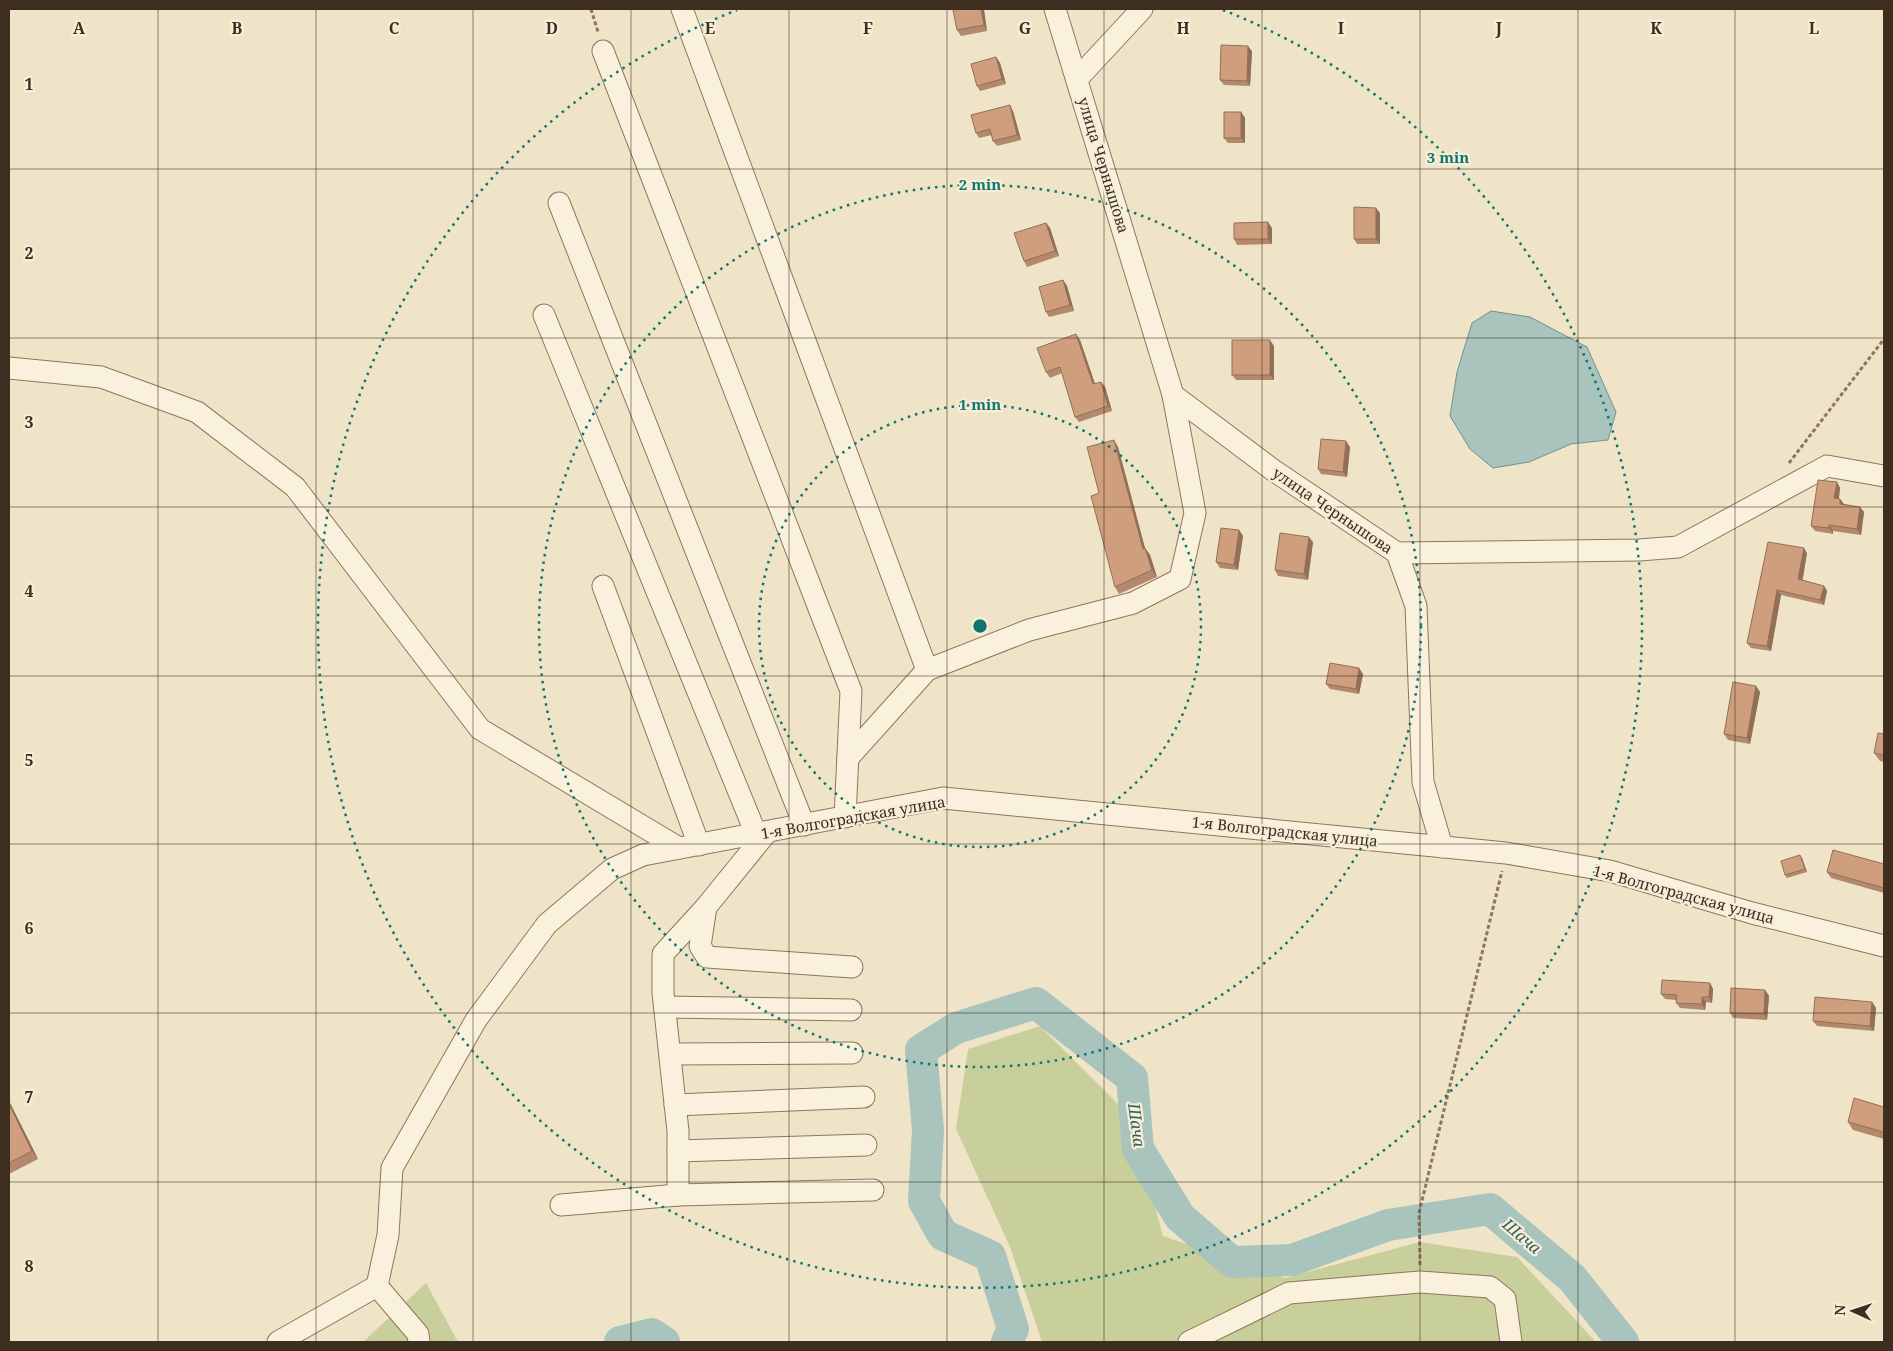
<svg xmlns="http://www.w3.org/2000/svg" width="1893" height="1351" font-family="'Noto Serif',serif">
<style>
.green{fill:#c9cf9b}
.water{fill:#a9c4bc;stroke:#6f938a}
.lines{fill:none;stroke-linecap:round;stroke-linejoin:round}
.river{stroke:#a9c4bc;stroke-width:32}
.minor-casing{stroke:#8d765c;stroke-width:23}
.path{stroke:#8d765c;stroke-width:3;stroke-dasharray:4 2.5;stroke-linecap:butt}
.minor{stroke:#faf1dc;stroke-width:21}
.wall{fill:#b2896c}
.shaded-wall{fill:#916f58}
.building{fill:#cf9f7d;stroke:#916f58}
.grid{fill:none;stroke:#3d2e20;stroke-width:1;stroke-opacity:0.55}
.ring{fill:none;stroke:#0f766e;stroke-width:2.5;stroke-dasharray:2.5 5}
.labels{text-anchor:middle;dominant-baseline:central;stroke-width:4.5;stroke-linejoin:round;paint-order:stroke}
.street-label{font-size:15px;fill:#3d2e20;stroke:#f7eed8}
.water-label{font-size:16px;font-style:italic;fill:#2f5d5a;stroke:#f7eed8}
.grid-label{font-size:16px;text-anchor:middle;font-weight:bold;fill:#3d2e20;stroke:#f7eed8;stroke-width:4.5;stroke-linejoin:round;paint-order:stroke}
.centre{fill:#0f766e;stroke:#f7eed8;stroke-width:2.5}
.ring-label{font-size:15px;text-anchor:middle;font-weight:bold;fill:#0f766e;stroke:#f7eed8;stroke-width:4.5;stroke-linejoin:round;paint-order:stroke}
</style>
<rect width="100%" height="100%" fill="#f0e4c8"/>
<g class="green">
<path d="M 1040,1026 L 1131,1117 L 1163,1236 L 1285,1278 L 1420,1242 L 1517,1257 L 1596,1342 L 1042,1342 L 1010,1247 L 956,1129 L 968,1049 Z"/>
<path d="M 426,1283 L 458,1342 L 363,1342 Z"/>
</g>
<path class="water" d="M 1491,311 L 1530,317 L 1587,347 L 1616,412 L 1608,440 L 1571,444 L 1529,462 L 1493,468 L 1470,449 L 1450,416 L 1457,372 L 1472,323 Z"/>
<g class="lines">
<g class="river">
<path d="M 620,1342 L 652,1334 L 664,1342"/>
<path d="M 1007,1342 L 1013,1329 L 990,1256 L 943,1235 L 924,1201 L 928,1130 L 921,1050 L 956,1028 L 1036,1003 L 1132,1078 L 1138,1149 L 1180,1217 L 1232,1262 L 1292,1260 L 1388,1225 L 1490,1209 L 1572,1278 L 1623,1342"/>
</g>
<g class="minor-casing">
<g id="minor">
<path d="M 682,9 L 927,670 L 848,758"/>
<path d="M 603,51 L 851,691 L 845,817"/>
<path d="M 1077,79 L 1142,9"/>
<path d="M 559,203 L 804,825"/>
<path d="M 544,315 L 756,834"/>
<path d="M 9,368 L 101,377 L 197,412 L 295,487 L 480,729 L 679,848"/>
<path d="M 1173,395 L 1273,470 L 1397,553 L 1416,606 L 1423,782 L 1442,847"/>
<path d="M 1397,553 L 1639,550 L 1678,547 L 1827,466 L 1884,476"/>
<path d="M 603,586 L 699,845"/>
<path d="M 927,670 L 1029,630 L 1133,603 L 1180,579 L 1195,513 L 1173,395 L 1055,9"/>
<path d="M 767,832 L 706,907 L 700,946 L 707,957 L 852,967"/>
<path d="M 665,1007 L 851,1010"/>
<path d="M 670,1054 L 852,1053"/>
<path d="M 675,1105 L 864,1097"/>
<path d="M 678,1151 L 866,1145"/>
<path d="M 678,1195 L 678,1131 L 663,993 L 663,954 L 706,907"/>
<path d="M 561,1205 L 678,1195 L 873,1190"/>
<path d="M 377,1286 L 418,1334 L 419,1342"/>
<path d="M 278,1342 L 377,1286 L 388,1235 L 392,1168 L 476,1020 L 547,924 L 612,869 L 643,855 L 943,798 L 1506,853 L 1610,871 L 1752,913 L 1884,946"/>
<path d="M 1189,1342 L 1289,1293 L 1420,1282 L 1490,1287 L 1505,1299 L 1511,1342"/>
</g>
</g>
<g class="path">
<path d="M 591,9 L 598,32"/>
<path d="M 1789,463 L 1884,339"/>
<path d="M 1420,1265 L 1419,1213 L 1502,871"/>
</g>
<use href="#minor" class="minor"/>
</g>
<g class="wall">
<path d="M 984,10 L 987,31 L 961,36 L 957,30 Z"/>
<path d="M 1252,51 L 1250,86 L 1224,85 L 1220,80 Z"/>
<path d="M 996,57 L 1000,63 L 1006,84 L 980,91 L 977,86 Z"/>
<path d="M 1013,111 L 1021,140 L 997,146 L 993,141 L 992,135 L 979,138 L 976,133 Z"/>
<path d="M 1241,112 L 1245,118 L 1245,143 L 1228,143 L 1224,138 Z"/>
<path d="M 1380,213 L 1380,244 L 1357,244 L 1354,239 Z"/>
<path d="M 1046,223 L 1050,228 L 1059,256 L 1027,267 L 1024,261 Z"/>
<path d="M 1272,228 L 1272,244 L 1237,245 L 1234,239 Z"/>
<path d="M 1063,280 L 1067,286 L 1074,311 L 1049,317 L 1046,312 Z"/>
<path d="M 1080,340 L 1095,384 L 1101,382 L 1105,387 L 1112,411 L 1079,422 L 1075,417 L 1062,373 L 1050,378 L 1046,372 Z"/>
<path d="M 1274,346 L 1274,380 L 1236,380 L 1232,375 Z"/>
<path d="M 1118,447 L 1145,548 L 1150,555 L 1157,577 L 1119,594 L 1115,587 L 1099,493 Z"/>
<path d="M 1350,447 L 1347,477 L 1321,474 L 1318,469 Z"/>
<path d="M 1837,482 L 1840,488 L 1839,499 L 1844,504 L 1860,507 L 1864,512 L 1861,535 L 1833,531 L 1833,534 L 1815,531 L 1811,526 Z"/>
<path d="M 1239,530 L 1243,536 L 1238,570 L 1220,568 L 1216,562 Z"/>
<path d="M 1313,542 L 1308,580 L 1278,576 L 1275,570 Z"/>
<path d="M 1768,542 L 1807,553 L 1802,580 L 1824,586 L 1827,591 L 1824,605 L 1781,595 L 1771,651 L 1751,648 L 1747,643 Z"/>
<path d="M 1363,674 L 1359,694 L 1330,689 L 1326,684 Z"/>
<path d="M 1756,686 L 1760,692 L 1750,744 L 1728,740 L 1724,734 Z"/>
<path d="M 1884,734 L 1884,762 L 1880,761 L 1874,753 Z"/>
<path d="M 1802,858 L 1807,872 L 1787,878 L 1785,875 Z"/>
<path d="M 1884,864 L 1884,893 L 1831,878 L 1827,872 Z"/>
<path d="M 1710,983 L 1713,989 L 1712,1003 L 1706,1002 L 1705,1010 L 1680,1008 L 1676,1003 L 1676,1000 L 1665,999 L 1661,994 Z"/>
<path d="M 1765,990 L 1769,996 L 1767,1020 L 1733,1018 L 1730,1013 Z"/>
<path d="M 1872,1002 L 1876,1008 L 1874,1031 L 1817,1026 L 1813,1021 Z"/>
<path d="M 9,1101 L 38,1159 L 9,1174 Z"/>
<path d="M 1884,1107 L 1884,1139 L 1853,1130 L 1848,1122 Z"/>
</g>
<g class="shaded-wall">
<path d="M 981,9 L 983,9 L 984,10 L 987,31 L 984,25 Z"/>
<path d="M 1248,46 L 1252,51 L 1250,86 L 1247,81 Z"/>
<path d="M 996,57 L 1000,63 L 1006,84 L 1002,79 Z"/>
<path d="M 1010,105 L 1013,111 L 1021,140 L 1017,135 Z"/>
<path d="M 1241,112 L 1245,118 L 1245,143 L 1241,138 Z"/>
<path d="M 1376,208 L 1380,213 L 1380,244 L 1376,239 Z"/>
<path d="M 1268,222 L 1272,228 L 1272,244 L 1268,239 Z"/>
<path d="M 1046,223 L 1050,228 L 1059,256 L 1055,251 Z"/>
<path d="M 1063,280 L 1067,286 L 1074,311 L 1070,305 Z"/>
<path d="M 1076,334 L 1080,340 L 1097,390 L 1093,384 Z"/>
<path d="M 1270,340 L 1274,346 L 1274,380 L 1270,375 Z"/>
<path d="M 1101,382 L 1105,387 L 1112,411 L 1108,406 Z"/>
<path d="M 1114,440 L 1118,447 L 1147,556 L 1143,549 Z"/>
<path d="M 1346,441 L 1350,447 L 1347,477 L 1343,472 Z"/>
<path d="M 1837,482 L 1840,488 L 1838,503 L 1834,498 Z"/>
<path d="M 1840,499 L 1844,504 L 1840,504 Z"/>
<path d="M 1860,507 L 1864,512 L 1861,535 L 1857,529 Z"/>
<path d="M 1829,525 L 1833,531 L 1833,534 L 1829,528 Z"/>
<path d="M 1239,530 L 1243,536 L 1238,570 L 1234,565 Z"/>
<path d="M 1309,537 L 1313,542 L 1308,580 L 1304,574 Z"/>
<path d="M 1145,548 L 1150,555 L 1157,577 L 1152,570 Z"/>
<path d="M 1804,548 L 1807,553 L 1802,584 L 1798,579 Z"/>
<path d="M 1824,586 L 1827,591 L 1824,605 L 1820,600 Z"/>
<path d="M 1777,590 L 1781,595 L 1771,651 L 1767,646 Z"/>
<path d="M 1359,668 L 1363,674 L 1359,694 L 1356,689 Z"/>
<path d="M 1756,686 L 1760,692 L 1750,744 L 1747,738 Z"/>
<path d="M 1800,855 L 1802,858 L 1807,872 L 1805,869 Z"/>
<path d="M 1710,983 L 1713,989 L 1712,1003 L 1709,997 Z"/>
<path d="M 1765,990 L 1769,996 L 1767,1020 L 1764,1014 Z"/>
<path d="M 1702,997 L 1706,1002 L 1705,1010 L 1702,1004 Z"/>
<path d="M 1872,1002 L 1876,1008 L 1874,1031 L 1870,1026 Z"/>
<path d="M 9,1101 L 38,1159 L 32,1151 L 9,1104 Z"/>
</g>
<g class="building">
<path d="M 959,9 L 981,9 L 984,25 L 957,30 L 953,10 Z"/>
<path d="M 1221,45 L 1248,46 L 1247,81 L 1220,80 Z"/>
<path d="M 996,57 L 1002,79 L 977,86 L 971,64 Z"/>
<path d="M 1010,105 L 1017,135 L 993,141 L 990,129 L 976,133 L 971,115 Z"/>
<rect x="1224" y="112" width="17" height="26"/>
<path d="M 1354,207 L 1376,208 L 1376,239 L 1354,239 Z"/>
<path d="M 1268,222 L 1268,239 L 1234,239 L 1234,223 Z"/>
<path d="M 1046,223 L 1055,251 L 1024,261 L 1014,233 Z"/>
<path d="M 1063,280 L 1070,305 L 1046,312 L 1039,287 Z"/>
<path d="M 1076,334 L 1093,384 L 1101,382 L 1108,406 L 1075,417 L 1060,367 L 1046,372 L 1037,348 Z"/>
<rect x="1232" y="340" width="38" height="35"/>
<path d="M 1321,439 L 1346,441 L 1343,472 L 1318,469 Z"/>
<path d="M 1114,440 L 1143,549 L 1145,548 L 1152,570 L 1115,587 L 1091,496 L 1099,493 L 1087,447 Z"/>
<path d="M 1818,480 L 1837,482 L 1834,498 L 1840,499 L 1840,504 L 1860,507 L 1857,529 L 1829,525 L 1829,528 L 1811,526 Z"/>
<path d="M 1221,528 L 1239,530 L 1234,565 L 1216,562 Z"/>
<path d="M 1280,533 L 1309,537 L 1304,574 L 1275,570 Z"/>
<path d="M 1768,542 L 1804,548 L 1798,579 L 1824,586 L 1820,600 L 1777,590 L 1767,646 L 1747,643 Z"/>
<path d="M 1330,663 L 1359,668 L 1356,689 L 1326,684 Z"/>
<path d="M 1733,682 L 1756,686 L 1747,738 L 1724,734 Z"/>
<path d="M 1878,733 L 1884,734 L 1884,755 L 1874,753 Z"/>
<path d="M 1833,850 L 1884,864 L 1884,888 L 1827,872 Z"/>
<path d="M 1800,855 L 1805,869 L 1785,875 L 1781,861 Z"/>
<path d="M 1662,980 L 1710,983 L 1709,997 L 1702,997 L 1702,1004 L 1676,1003 L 1677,995 L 1661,994 Z"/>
<path d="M 1731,988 L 1765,990 L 1764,1014 L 1730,1013 Z"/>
<path d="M 1815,997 L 1872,1002 L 1870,1026 L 1813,1021 Z"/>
<path d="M 1854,1098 L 1884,1107 L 1884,1132 L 1848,1122 Z"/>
<path d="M 9,1104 L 32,1151 L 9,1163 Z"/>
</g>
<path class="grid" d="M 158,9 L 158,1342M 316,9 L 316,1342M 473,9 L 473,1342M 631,9 L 631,1342M 789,9 L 789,1342M 947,9 L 947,1342M 1104,9 L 1104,1342M 1262,9 L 1262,1342M 1420,9 L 1420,1342M 1578,9 L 1578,1342M 1735,9 L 1735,1342M 9,169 L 1884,169M 9,338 L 1884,338M 9,507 L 1884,507M 9,676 L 1884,676M 9,844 L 1884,844M 9,1013 L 1884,1013M 9,1182 L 1884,1182"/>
<g class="ring">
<circle cx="980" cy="626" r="221"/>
<circle cx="980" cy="626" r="441"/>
<path d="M1223 10A662 662 0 1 1 737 10"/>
</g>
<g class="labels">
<g class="street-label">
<text transform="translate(1104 165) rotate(73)">улица Чернышова</text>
<text transform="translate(1333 510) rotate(34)">улица Чернышова</text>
<text transform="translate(853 817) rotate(-10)">1-я Волгоградская улица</text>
<text transform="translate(1285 831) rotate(6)">1-я Волгоградская улица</text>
<text transform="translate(1684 894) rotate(15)">1-я Волгоградская улица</text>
</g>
<g class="water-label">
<text transform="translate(1137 1125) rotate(82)">Шача</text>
<text transform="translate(1522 1236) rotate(40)">Шача</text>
</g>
</g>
<g class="grid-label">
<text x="79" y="34">A</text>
<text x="237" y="34">B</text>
<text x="394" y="34">C</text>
<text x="552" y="34">D</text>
<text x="710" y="34">E</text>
<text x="868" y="34">F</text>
<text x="1025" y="34">G</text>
<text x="1183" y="34">H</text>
<text x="1341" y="34">I</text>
<text x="1499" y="34">J</text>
<text x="1656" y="34">K</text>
<text x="1814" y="34">L</text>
<text x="29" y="90">1</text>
<text x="29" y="259">2</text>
<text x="29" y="428">3</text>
<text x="29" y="597">4</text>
<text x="29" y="766">5</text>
<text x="29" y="934">6</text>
<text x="29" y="1103">7</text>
<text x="29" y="1272">8</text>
</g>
<circle cx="980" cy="626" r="8" class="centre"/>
<g class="ring-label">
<text x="1448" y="163">3 min</text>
<text x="980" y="190">2 min</text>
<text x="980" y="410">1 min</text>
</g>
<rect width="1893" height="1351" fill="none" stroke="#3d2e20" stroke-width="20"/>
<g transform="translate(1853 1311) rotate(273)" stroke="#f7eed8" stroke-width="4" paint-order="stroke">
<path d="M0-4L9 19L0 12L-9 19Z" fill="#3d2e20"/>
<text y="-8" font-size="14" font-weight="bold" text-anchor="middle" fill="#3d2e20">N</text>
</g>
</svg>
